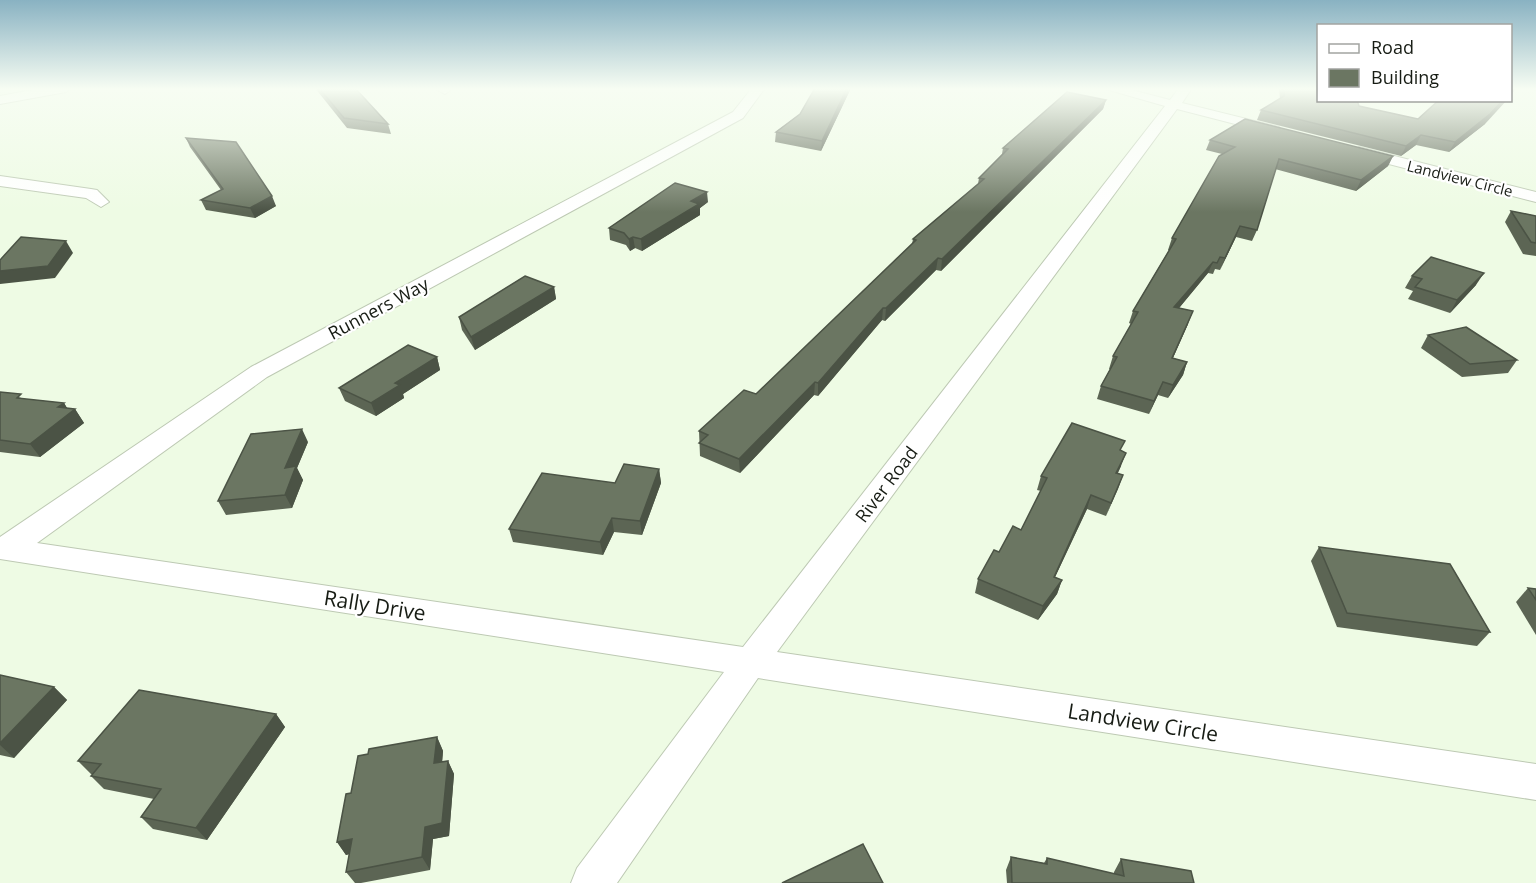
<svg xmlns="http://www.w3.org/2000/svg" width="1536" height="883" font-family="'Open Sans',sans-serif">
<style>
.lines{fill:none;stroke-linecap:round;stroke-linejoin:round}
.minor-casing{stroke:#bdc9b3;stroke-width:2}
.minor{fill:#fff;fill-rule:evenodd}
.wall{fill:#5c6554}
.shaded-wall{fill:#4b5345}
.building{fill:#6b7662;stroke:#4b5345;stroke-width:1.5}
.labels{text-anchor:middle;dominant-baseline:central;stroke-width:4.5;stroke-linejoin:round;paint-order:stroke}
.far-street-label{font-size:15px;fill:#171c14;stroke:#fff}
.street-label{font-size:18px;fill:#171c14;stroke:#fff}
.near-street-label{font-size:21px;fill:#171c14;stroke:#fff}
</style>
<rect width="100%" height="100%" fill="#eefbe4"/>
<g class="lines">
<g class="minor-casing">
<g id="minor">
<path d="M 43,88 L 72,88 L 66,92 L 0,104 L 0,96 Z"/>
<path d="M 434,88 L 450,88 L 451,90 L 445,94 Z"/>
<path d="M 752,88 L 765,88 L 743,118 L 267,377 L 37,543 L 743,647 L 1165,106 L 1102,88 L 1124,88 L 1170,100 L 1179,88 L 1192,88 L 1182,103 L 1279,127 L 1281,130 L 1274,134 L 1177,109 L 777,652 L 1536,764 L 1536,800 L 758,678 L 617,883 L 571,883 L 577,868 L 724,672 L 0,559 L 0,537 L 251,367 L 733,112 Z"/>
<path d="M 1359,147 L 1536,192 L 1536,202 L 1354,155 L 1351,152 Z"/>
<path d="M 0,176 L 91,189 L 97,190 L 109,202 L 101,207 L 86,198 L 0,186 Z"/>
</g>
</g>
<use href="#minor" class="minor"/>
</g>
<g class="wall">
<path d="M 315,88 L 355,88 L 388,124 L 391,134 L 347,128 Z"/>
<path d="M 815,88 L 851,88 L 821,151 L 775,142 L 776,132 L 800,114 Z"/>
<path d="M 1279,88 L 1318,88 L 1359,106 L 1418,119 L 1485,124 L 1449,152 L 1416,145 L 1401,156 L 1257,120 L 1261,110 L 1280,99 Z"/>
<path d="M 1106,100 L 1103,109 L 941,271 L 936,270 L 885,321 L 882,320 L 818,396 L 814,395 L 740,473 L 700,456 L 699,431 L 756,394 L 912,244 L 913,239 L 978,184 L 979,178 L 1002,154 L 1003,148 Z"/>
<path d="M 186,138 L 276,206 L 255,218 L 206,210 L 201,200 L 221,190 L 190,147 Z"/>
<path d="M 1210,140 L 1393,156 L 1388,166 L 1356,191 L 1275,169 L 1257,230 L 1252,241 L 1236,237 L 1220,270 L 1215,269 L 1213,274 L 1208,273 L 1179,308 L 1188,324 L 1173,358 L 1187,362 L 1183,375 L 1168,398 L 1158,395 L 1149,414 L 1097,399 L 1101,386 L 1110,369 L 1109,369 L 1113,356 L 1131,324 L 1129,323 L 1133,311 L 1169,250 L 1168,250 L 1172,238 L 1222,154 L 1206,150 Z"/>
<path d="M 708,202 L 700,208 L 700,215 L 642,251 L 635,248 L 630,251 L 626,245 L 610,240 L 609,228 Z"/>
<path d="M 1511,211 L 1536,216 L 1536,256 L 1523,254 L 1505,222 Z"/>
<path d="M 1412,276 L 1476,285 L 1450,313 L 1408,299 L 1413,291 L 1405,288 Z"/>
<path d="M 554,287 L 556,299 L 475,350 L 462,330 L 459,317 Z"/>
<path d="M 1428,335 L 1517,360 L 1508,373 L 1462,377 L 1421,348 Z"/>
<path d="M 437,357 L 440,370 L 403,394 L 404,398 L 376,416 L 345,401 L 339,388 Z"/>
<path d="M 0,392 L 25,399 L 64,403 L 67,408 L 75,409 L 84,423 L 40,457 L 0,452 Z"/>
<path d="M 308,442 L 297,468 L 303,480 L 292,508 L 226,515 L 218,501 Z"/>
<path d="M 1121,451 L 1121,466 L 1118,473 L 1123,475 L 1106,516 L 1087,509 L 1055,577 L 1062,580 L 1057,594 L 1038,620 L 975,593 L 978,579 L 999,552 L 1021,530 L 1041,491 L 1037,490 L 1041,476 Z"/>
<path d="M 659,469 L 661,483 L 642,535 L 614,532 L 603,555 L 513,542 L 509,529 L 615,483 Z"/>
<path d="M 1319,547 L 1490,632 L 1477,646 L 1337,627 L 1311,561 Z"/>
<path d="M 1528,588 L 1536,589 L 1536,635 L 1516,602 Z"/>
<path d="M 0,675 L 54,687 L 67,700 L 14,758 L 0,755 Z"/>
<path d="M 276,714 L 285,727 L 207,840 L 153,829 L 141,817 L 154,799 L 104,789 L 91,776 L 93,774 L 91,774 L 78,761 Z"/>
<path d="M 437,737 L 443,751 L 442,762 L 448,761 L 454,774 L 449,836 L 433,839 L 430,870 L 361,883 L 355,883 L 346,872 L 349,854 L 346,855 L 337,842 L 351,793 Z"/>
<path d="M 1011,857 L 1044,863 L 1047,858 L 1114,874 L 1114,872 L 1121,859 L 1194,883 L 1007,883 L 1006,870 Z"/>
</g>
<g class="shaded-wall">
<path d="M 847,88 L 851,88 L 821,151 L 822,141 Z"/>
<path d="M 1515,88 L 1516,88 L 1510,97 L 1510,93 Z"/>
<path d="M 1106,100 L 1103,109 L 941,271 L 942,259 Z"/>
<path d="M 1503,100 L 1507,100 L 1485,124 L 1449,152 L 1455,142 Z"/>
<path d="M 1421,135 L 1416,145 L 1401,156 L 1406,146 Z"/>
<path d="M 1393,156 L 1388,166 L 1356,191 L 1361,180 Z"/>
<path d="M 707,192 L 708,202 L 700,208 L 700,215 L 642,251 L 641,239 L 691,201 Z"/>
<path d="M 272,196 L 276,206 L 255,218 L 250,208 Z"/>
<path d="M 1240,226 L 1236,237 L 1220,270 L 1225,258 Z"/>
<path d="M 633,237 L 635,248 L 630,251 L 629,239 Z"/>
<path d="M 66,241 L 73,253 L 55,278 L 0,284 L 0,271 Z"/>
<path d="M 938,258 L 936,270 L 885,321 L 886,308 Z"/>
<path d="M 1213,262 L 1208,273 L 1170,319 L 1174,307 Z"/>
<path d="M 1484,273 L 1476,285 L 1450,313 L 1457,300 Z"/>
<path d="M 554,287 L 556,299 L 475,350 L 471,337 Z"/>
<path d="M 883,308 L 882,320 L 818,396 L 818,383 Z"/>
<path d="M 1193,311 L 1188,324 L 1167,371 L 1172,358 Z"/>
<path d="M 437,357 L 440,370 L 403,394 L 404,398 L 376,416 L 371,403 L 395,383 Z"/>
<path d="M 1187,362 L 1183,375 L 1168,398 L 1173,385 Z"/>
<path d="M 815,382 L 814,395 L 740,473 L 739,459 Z"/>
<path d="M 1163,382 L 1158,395 L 1149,414 L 1154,401 Z"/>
<path d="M 64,403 L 70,413 L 75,409 L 84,423 L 40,457 L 30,444 L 58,407 Z"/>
<path d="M 302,429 L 308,442 L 297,468 L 303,480 L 292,508 L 285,495 L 285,468 Z"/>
<path d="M 1126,453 L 1121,466 L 1111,486 L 1116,473 Z"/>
<path d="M 659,469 L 661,483 L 642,535 L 640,521 Z"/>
<path d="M 1123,475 L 1118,489 L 1106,516 L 1111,503 Z"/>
<path d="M 1091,495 L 1087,509 L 1049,590 L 1054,577 Z"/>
<path d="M 612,518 L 614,532 L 603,555 L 600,542 Z"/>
<path d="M 1062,580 L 1057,594 L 1038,620 L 1043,606 Z"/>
<path d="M 54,687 L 67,700 L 14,758 L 0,745 L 0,743 Z"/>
<path d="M 276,714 L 285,727 L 207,840 L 196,828 Z"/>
<path d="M 437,737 L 443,751 L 441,776 L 434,763 Z"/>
<path d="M 448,761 L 454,774 L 449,836 L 433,839 L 430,870 L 422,857 L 425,827 Z"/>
<path d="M 352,839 L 361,851 L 346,855 L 337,842 Z"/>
</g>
<g class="building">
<path d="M 319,88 L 355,88 L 388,124 L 344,118 Z"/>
<path d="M 815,88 L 847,88 L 822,141 L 776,132 L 800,114 Z"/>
<path d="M 1284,88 L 1318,88 L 1318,100 L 1357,100 L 1359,106 L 1418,119 L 1439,100 L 1503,100 L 1490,114 L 1455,142 L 1421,135 L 1406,146 L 1261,110 L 1284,96 Z"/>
<path d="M 1510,88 L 1515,88 L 1510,93 Z"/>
<path d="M 1067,92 L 1106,100 L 942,259 L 938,258 L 886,308 L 883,308 L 818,383 L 815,382 L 739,459 L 699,443 L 708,435 L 699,431 L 744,390 L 756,394 L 916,240 L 913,239 L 984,179 L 979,178 L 1008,149 L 1003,148 Z"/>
<path d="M 1245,119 L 1393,156 L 1361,180 L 1279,159 L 1257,230 L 1240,226 L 1225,258 L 1220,257 L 1217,263 L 1213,262 L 1174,307 L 1193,311 L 1172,358 L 1187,362 L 1173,385 L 1163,382 L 1154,401 L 1101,386 L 1117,357 L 1113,356 L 1138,312 L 1133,311 L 1176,239 L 1172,238 L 1219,156 L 1235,147 L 1210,140 Z"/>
<path d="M 186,138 L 236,142 L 272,196 L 250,208 L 201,200 L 223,189 Z"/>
<path d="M 675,183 L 707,192 L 691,201 L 699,204 L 641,239 L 633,237 L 629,239 L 624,233 L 609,228 Z"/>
<path d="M 1511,211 L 1536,216 L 1536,243 L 1531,242 Z"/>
<path d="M 21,237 L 66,241 L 48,266 L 0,271 L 0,260 Z"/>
<path d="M 1431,257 L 1484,273 L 1457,300 L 1415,287 L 1422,279 L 1412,276 Z"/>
<path d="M 525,276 L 554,287 L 471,337 L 459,317 Z"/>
<path d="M 1466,327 L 1517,360 L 1470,364 L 1428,335 Z"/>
<path d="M 408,345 L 437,357 L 395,383 L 400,385 L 371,403 L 339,388 Z"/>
<path d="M 0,392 L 21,394 L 17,398 L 64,403 L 58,407 L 75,409 L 30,444 L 0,440 Z"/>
<path d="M 1072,423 L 1125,441 L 1120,450 L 1126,453 L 1116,473 L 1123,475 L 1111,503 L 1091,495 L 1054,577 L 1062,580 L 1043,606 L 978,579 L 994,550 L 999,552 L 1013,526 L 1021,530 L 1047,478 L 1041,476 Z"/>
<path d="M 302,429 L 285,468 L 296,466 L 285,495 L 218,501 L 251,434 Z"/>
<path d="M 624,464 L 659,469 L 640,521 L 612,518 L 600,542 L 509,529 L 542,473 L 615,483 Z"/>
<path d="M 1319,547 L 1450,564 L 1490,632 L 1347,613 Z"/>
<path d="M 1528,588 L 1536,589 L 1536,600 Z"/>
<path d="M 0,675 L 54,687 L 0,743 Z"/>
<path d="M 139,690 L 276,714 L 196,828 L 141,817 L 161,789 L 91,776 L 101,764 L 78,761 Z"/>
<path d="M 437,737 L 434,763 L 448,761 L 442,823 L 425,827 L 422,857 L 346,872 L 352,839 L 337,842 L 346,794 L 351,793 L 358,756 L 368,754 L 369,749 Z"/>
<path d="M 863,844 L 883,883 L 782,883 Z"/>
<path d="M 1011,857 L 1047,864 L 1047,858 L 1124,876 L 1121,859 L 1191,871 L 1194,883 L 1012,883 Z"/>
</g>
<linearGradient id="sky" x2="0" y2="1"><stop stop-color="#89b2c2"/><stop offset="0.42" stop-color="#f7fdf3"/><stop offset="1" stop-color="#f7fdf3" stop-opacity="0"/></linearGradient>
<rect width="1536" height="212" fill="url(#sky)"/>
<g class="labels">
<g class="far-street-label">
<text transform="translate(1460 178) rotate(14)">Landview Circle</text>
</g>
<g class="street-label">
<text transform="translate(378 308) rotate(-28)">Runners Way</text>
<text transform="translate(886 484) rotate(-53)">River Road</text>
</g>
<g class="near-street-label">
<text transform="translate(375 605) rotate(9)">Rally Drive</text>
<text transform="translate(1143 722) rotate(9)">Landview Circle</text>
</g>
</g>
<rect x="1317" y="24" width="195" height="78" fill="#ffffff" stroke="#a2a4a1" stroke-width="1.5"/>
<rect x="1329" y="44" width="30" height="9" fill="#ffffff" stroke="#a2a4a1" stroke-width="1.5"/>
<text x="1371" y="54" font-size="18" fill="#171c14">Road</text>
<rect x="1329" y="69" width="30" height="18" fill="#6b7662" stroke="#a2a4a1" stroke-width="1.5"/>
<text x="1371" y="84" font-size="18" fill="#171c14">Building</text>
</svg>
